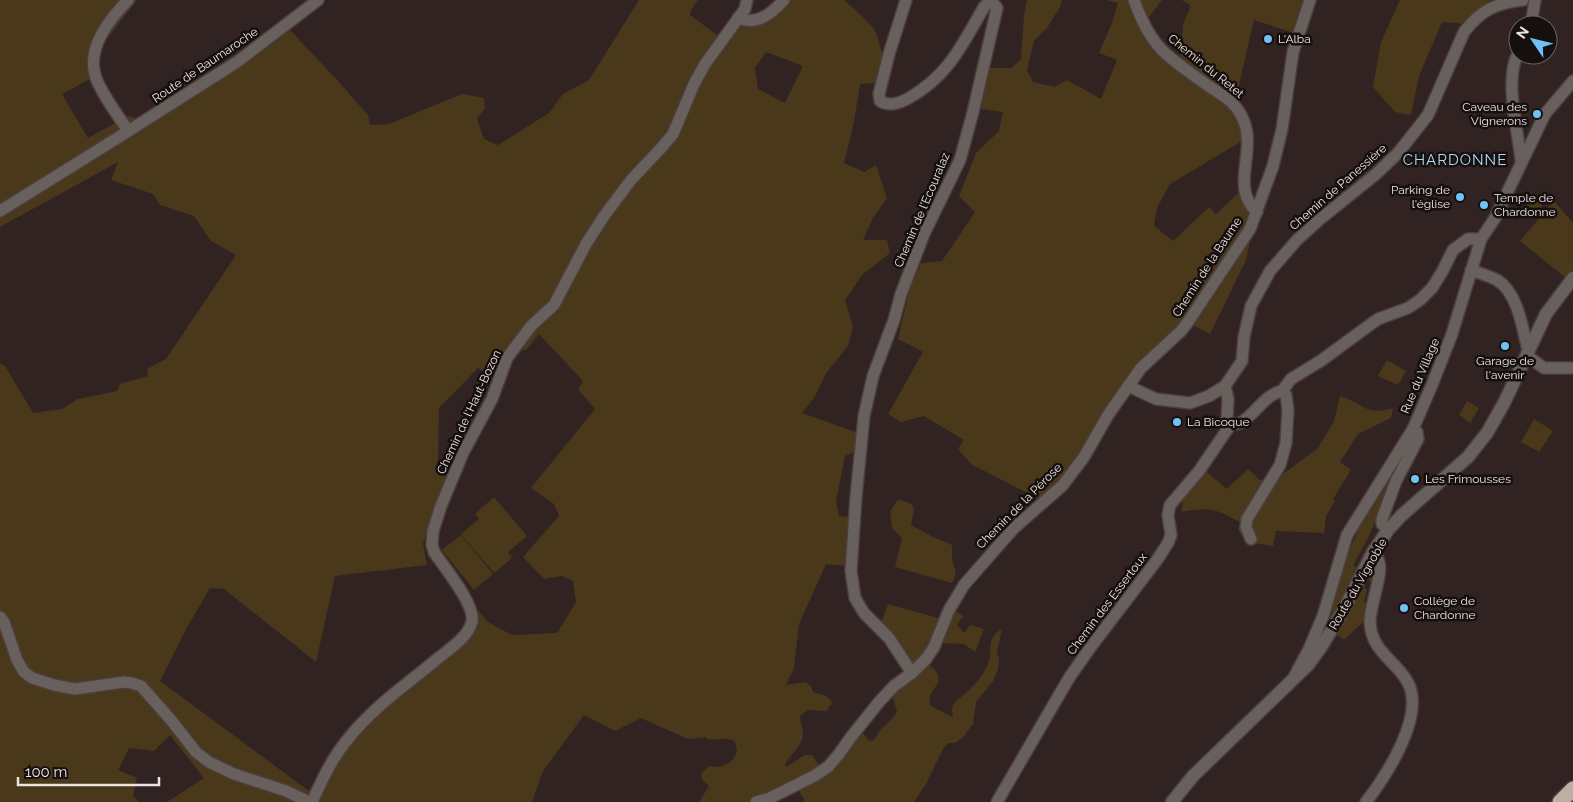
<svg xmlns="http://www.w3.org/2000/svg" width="1573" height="802" font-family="Raleway,sans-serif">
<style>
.green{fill:#49381a;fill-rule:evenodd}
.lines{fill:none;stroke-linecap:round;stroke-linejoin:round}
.minor-casing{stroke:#4c3e3e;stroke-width:14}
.tertiary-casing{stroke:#4c3e3e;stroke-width:15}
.motorway-casing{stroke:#4c3e3e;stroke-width:18}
.minor{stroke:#67605c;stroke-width:11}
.tertiary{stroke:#67605c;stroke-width:12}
.motorway{stroke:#beaea5;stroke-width:15}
.poi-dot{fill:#70c2f4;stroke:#150f0e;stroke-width:2}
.labels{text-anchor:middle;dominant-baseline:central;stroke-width:5;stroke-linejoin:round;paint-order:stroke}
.poi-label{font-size:12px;fill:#eee3e3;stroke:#150f0e;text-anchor:start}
.street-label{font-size:12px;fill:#eee3e3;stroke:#150f0e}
.quarter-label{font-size:15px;letter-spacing:1px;fill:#b0dbf7;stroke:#150f0e}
</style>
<rect width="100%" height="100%" fill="#322323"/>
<g class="green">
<path d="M 0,0 L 137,0 L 106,40 L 99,52 L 99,74 L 62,94 L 88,138 L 128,116 L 137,118 L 147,114 L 236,59 L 286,22 L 290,30 L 338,81 L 368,115 L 370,125 L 389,124 L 462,94 L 484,98 L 485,108 L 477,119 L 484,139 L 498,145 L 549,113 L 563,94 L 589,80 L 639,0 L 698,0 L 691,10 L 690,15 L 717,35 L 723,43 L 748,18 L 756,17 L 780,0 L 844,0 L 861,15 L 875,30 L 883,55 L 877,83 L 860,84 L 854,122 L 844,163 L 864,172 L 876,165 L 887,198 L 873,218 L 863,240 L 887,240 L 890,253 L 862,275 L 845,300 L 853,327 L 848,346 L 827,372 L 814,398 L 802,413 L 858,433 L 856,451 L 845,456 L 836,501 L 839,516 L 857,517 L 855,570 L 845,566 L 826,564 L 799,624 L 794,668 L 786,685 L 806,682 L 811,686 L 813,692 L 826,696 L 831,700 L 832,703 L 826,711 L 808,710 L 800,716 C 800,723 804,729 803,736 C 801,747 790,755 785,764 L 786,767 L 805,755 L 812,755 L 818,764 L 821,764 L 828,756 L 861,731 L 869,741 L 873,741 L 881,729 L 893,718 L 897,712 L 893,698 L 894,691 L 910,680 L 881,623 L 888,604 L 938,618 L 953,609 L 963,616 L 957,625 L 964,633 L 970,625 L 984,629 L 975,652 L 964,644 L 939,643 L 928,664 C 954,684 923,688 931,706 L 953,717 L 952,709 L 953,705 C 957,700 962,696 967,692 C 975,685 985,673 988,663 C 994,650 985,638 1002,629 L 997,652 L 999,659 L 998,670 L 993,681 L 976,702 L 973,724 L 963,737 L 955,743 L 948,743 L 943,749 L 926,784 L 914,802 L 803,802 L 805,800 L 801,795 L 798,786 L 760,802 L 699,802 L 709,786 L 702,780 L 701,774 L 709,766 C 713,766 717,768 721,766 C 734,763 741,752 734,741 C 723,736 717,741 707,739 L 706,737 L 688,739 L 641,718 L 615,731 L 584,715 L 543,771 L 532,802 L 167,802 L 204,778 L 170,735 L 154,751 L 129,748 L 118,770 L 137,778 L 133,796 L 139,802 L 0,802 L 0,363 L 5,366 L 33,413 L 62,409 L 78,399 L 117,391 L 120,384 L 148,376 L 147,369 L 166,359 L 236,255 L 211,241 L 194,216 L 160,205 L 153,194 L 111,180 L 118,162 L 0,227 ZM 766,52 L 803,66 L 785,103 L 758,89 L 755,68 ZM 539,334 L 583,381 L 578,389 L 595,409 L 531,488 L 554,504 L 559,516 L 523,557 L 544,579 L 562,576 L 573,581 L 576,602 L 557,633 L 512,635 L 488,622 L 471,602 L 471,630 L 444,658 L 371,706 L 334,748 L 309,791 L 160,681 L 186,629 L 210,588 L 224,589 L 316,662 L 335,576 L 427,565 L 423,543 L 447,480 L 438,464 L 439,408 L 478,368 L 492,376 L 500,356 L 527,349 Z"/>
<path d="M 1027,0 L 1062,0 L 1060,7 L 1047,28 L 1034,41 L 1027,70 L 1033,82 L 1054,87 L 1067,80 L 1101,99 L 1117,60 L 1099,53 L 1112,23 L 1118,3 L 1106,0 L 1162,0 L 1149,17 L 1154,53 L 1157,40 L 1180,60 L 1183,24 L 1191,6 L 1182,0 L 1314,0 L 1303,30 L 1291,32 L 1254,20 L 1236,98 L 1246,110 L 1249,121 L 1242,141 L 1170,184 L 1157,208 L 1154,226 L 1173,241 L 1209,207 L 1216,214 L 1239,192 L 1263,215 L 1252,232 L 1246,260 L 1210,334 L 1191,324 L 1146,370 L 1078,469 L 1039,499 L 971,464 L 958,449 L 964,440 L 924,416 L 901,422 L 888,414 L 923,352 L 898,339 L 910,288 L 921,263 L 942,261 L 975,212 L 959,196 L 976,153 L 999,131 L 1003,112 L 981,109 L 988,68 L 1011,68 L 1021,59 L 1024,15 Z"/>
<path d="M 1400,0 L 1490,0 L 1472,16 L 1465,24 L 1442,22 L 1419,76 L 1411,115 L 1395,112 L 1373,87 L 1381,42 Z"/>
<path d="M 1531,192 L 1544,201 L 1540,211 L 1526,205 Z"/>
<path d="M 1554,201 L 1573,223 L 1573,269 L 1566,278 L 1520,241 Z"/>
<path d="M 1387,360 L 1406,371 L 1398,385 L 1378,376 Z"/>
<path d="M 1340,396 C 1365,404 1364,416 1393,408 L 1391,418 L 1358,434 L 1340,462 L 1351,470 L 1333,499 L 1335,501 L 1326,516 L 1324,533 L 1276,531 L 1273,546 L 1260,544 L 1246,544 L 1238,529 L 1241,523 C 1215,508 1210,507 1181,512 L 1183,503 L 1180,499 L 1204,470 L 1227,489 L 1248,469 L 1260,480 L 1276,479 L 1317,449 L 1334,421 Z"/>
<path d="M 1467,401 L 1479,408 L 1470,423 L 1459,415 Z"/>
<path d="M 1534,419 L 1553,431 L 1539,452 L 1521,442 Z"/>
<path d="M 1401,461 L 1369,536 L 1353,566 L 1357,568 L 1348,593 L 1320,640 L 1326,624 L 1351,546 L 1359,529 Z"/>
<path d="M 494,497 L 527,536 L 508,552 L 512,558 L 494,573 L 461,534 L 479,519 L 475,514 Z"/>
<path d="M 898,499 L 911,504 L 914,509 L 911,525 L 931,536 L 952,545 L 952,559 L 956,573 L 952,583 L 895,567 L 902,538 L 892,528 L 890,512 Z"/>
<path d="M 461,535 L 493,574 L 474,590 L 442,550 Z"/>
<path d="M 1373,562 L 1373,582 L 1372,584 L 1368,578 L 1364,587 L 1367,590 L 1364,601 L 1368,606 L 1367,618 L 1344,640 L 1336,634 Z"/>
</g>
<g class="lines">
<g class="minor-casing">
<g id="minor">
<path d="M 128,0 C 110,19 87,46 95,75 C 100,92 118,115 128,131"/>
<path d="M 906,0 L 889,54 L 879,94 L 880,101 C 890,107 900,103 909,98 C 949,75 962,45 984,7 L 988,3 L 993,3 L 997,8 L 973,112 L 960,160 L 924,234 L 901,294 L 894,320 L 873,376 L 864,416 L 856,497 L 851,571 L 855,598 L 864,613 L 889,638 L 912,673"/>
<path d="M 1134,0 C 1140,17 1149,37 1162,50 C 1175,63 1192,74 1207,85 C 1219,93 1234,101 1241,115 C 1260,149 1228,186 1257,212"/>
<path d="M 738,18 C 757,26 771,14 784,0"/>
<path d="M 1531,25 L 1535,0"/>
<path d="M 1518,53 C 1504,81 1518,130 1521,160"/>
<path d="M 0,211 L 119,137 L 237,62 L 318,0"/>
<path d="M 1471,270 C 1479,273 1489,276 1497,280 C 1518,293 1522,327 1528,350"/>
<path d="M 1526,355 L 1544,368 L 1573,368"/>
<path d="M 1128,386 L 1156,399 L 1190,403 L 1209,396 L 1225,386 L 1242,361 L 1244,337 L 1251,306 L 1270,271 L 1297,240 L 1319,220 L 1376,174 L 1398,153 L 1428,115 L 1464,32 C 1481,10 1496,3 1523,0"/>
<path d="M 1225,386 L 1228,399 L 1227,420 L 1231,424 C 1234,424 1237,424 1240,423 C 1254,416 1265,394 1282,391 L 1291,379 L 1322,360 L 1360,332 L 1378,319 L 1408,308 L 1420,300 L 1432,288 L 1442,272 L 1453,250 L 1468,239 L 1481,239"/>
<path d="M 1388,530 L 1382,524 L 1382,519 L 1396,481 L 1418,439 L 1417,432 L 1413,429"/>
<path d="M 1251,539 L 1246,527 L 1247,519 L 1280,465 L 1286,443 L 1288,410 L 1286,395 L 1282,391"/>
<path d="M 0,617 L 4,622 L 17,660 L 24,672 L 32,678 L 54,685 L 75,689 L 124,682 L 132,683 L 141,686 L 171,720 L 196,752 L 209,762 L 234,774 L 286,791 L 309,802"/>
<path d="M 1295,675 L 1309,649 L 1323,616 L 1347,535 L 1413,429 L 1432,385 L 1452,334 L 1481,239 L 1495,218 L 1545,114 L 1573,81"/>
<path d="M 312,802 C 322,780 332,758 348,739 C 372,708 406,685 436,660 C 448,650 469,637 472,621 C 475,604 444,567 434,552 L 432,545 L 433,531 L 441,506 L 463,453 L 492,399 L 507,358 L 531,326 L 554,305 L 586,244 L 604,216 L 631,180 L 662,147 L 673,134 L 694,84 L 705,64 L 745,9 L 747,0"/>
<path d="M 756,802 L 770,798 L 814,776 L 828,767 L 839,754 L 851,737 L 879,702 L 894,686 L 912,673 L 926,659 L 934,647 L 949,610 L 964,585 L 1014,528 L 1062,486 L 1084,457 L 1108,415 L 1141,368 L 1181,331 L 1188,322 L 1250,229 L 1273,166 L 1282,129 L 1293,52 L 1310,0"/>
<path d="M 997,802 L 1069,678 L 1090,648 L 1157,560 L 1168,543 L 1171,535 L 1168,515 L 1170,505 L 1199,471 L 1231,424"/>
<path d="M 1366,802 C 1386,776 1427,714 1407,681 C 1395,660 1371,651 1370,622 C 1370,605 1383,575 1379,562 C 1378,558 1376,555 1373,552"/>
</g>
</g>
<g class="tertiary-casing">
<path id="tertiary" d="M 1172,802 L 1193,776 L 1308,665 L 1321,647 L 1344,609 L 1373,552 L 1388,530 L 1402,515 L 1468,457 L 1487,433 L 1504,403 L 1546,314 L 1573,278"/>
</g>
<g class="motorway-casing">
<path id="motorway" d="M 1560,802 L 1573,789"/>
</g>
<use href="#minor" class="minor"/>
<use href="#tertiary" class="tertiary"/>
<use href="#motorway" class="motorway"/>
</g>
<g class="poi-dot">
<circle cx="1268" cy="39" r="5"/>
<circle cx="1537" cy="114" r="5"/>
<circle cx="1460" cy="197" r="5"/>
<circle cx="1484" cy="205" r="5"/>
<circle cx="1505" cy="346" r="5"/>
<circle cx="1177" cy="422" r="5"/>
<circle cx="1415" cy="479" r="5"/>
<circle cx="1404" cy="608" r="5"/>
</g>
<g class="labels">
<g class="poi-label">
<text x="1278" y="39">L'Alba</text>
<text x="1527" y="107" text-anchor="end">Caveau des<tspan x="1527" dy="14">Vignerons</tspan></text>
<text x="1450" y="190" text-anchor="end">Parking de<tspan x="1450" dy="14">l'église</tspan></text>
<text x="1494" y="198">Temple de<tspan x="1494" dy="14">Chardonne</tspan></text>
<text x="1505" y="361" text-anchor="middle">Garage de<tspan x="1505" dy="14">l'avenir</tspan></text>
<text x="1187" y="422">La Bicoque</text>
<text x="1425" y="479">Les Frimousses</text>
<text x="1414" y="601">Collège de<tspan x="1414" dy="14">Chardonne</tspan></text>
</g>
<g class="street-label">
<text transform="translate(205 65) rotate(-34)">Route de Baumaroche</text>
<text transform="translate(1206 66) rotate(39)">Chemin du Retet</text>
<text transform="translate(1338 187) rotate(-41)">Chemin de Panessière</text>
<text transform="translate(922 210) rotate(-67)">Chemin de l'Ecouralaz</text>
<text transform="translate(1207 267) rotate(-57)">Chemin de la Baume</text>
<text transform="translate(1420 376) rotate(-67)">Rue du Village</text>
<text transform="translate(469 412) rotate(-65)">Chemin de l'Haut-Bozon</text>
<text transform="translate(1019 506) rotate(-45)">Chemin de la Pérose</text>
<text transform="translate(1358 584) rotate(-60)">Route du Vignoble</text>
<text transform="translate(1107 604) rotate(-53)">Chemin des Essertoux</text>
</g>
<g class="quarter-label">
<text x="1455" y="160">CHARDONNE</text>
</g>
</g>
<g transform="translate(1533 40) rotate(305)"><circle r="24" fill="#150f0e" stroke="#6c6463"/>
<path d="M0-4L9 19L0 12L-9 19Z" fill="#70c2f4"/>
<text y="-8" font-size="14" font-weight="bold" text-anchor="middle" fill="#eee3e3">N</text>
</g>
<path d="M18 777v8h141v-8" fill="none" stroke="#eee3e3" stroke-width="2.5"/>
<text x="25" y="777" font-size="15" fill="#eee3e3" stroke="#150f0e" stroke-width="4" paint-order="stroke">100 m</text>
</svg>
